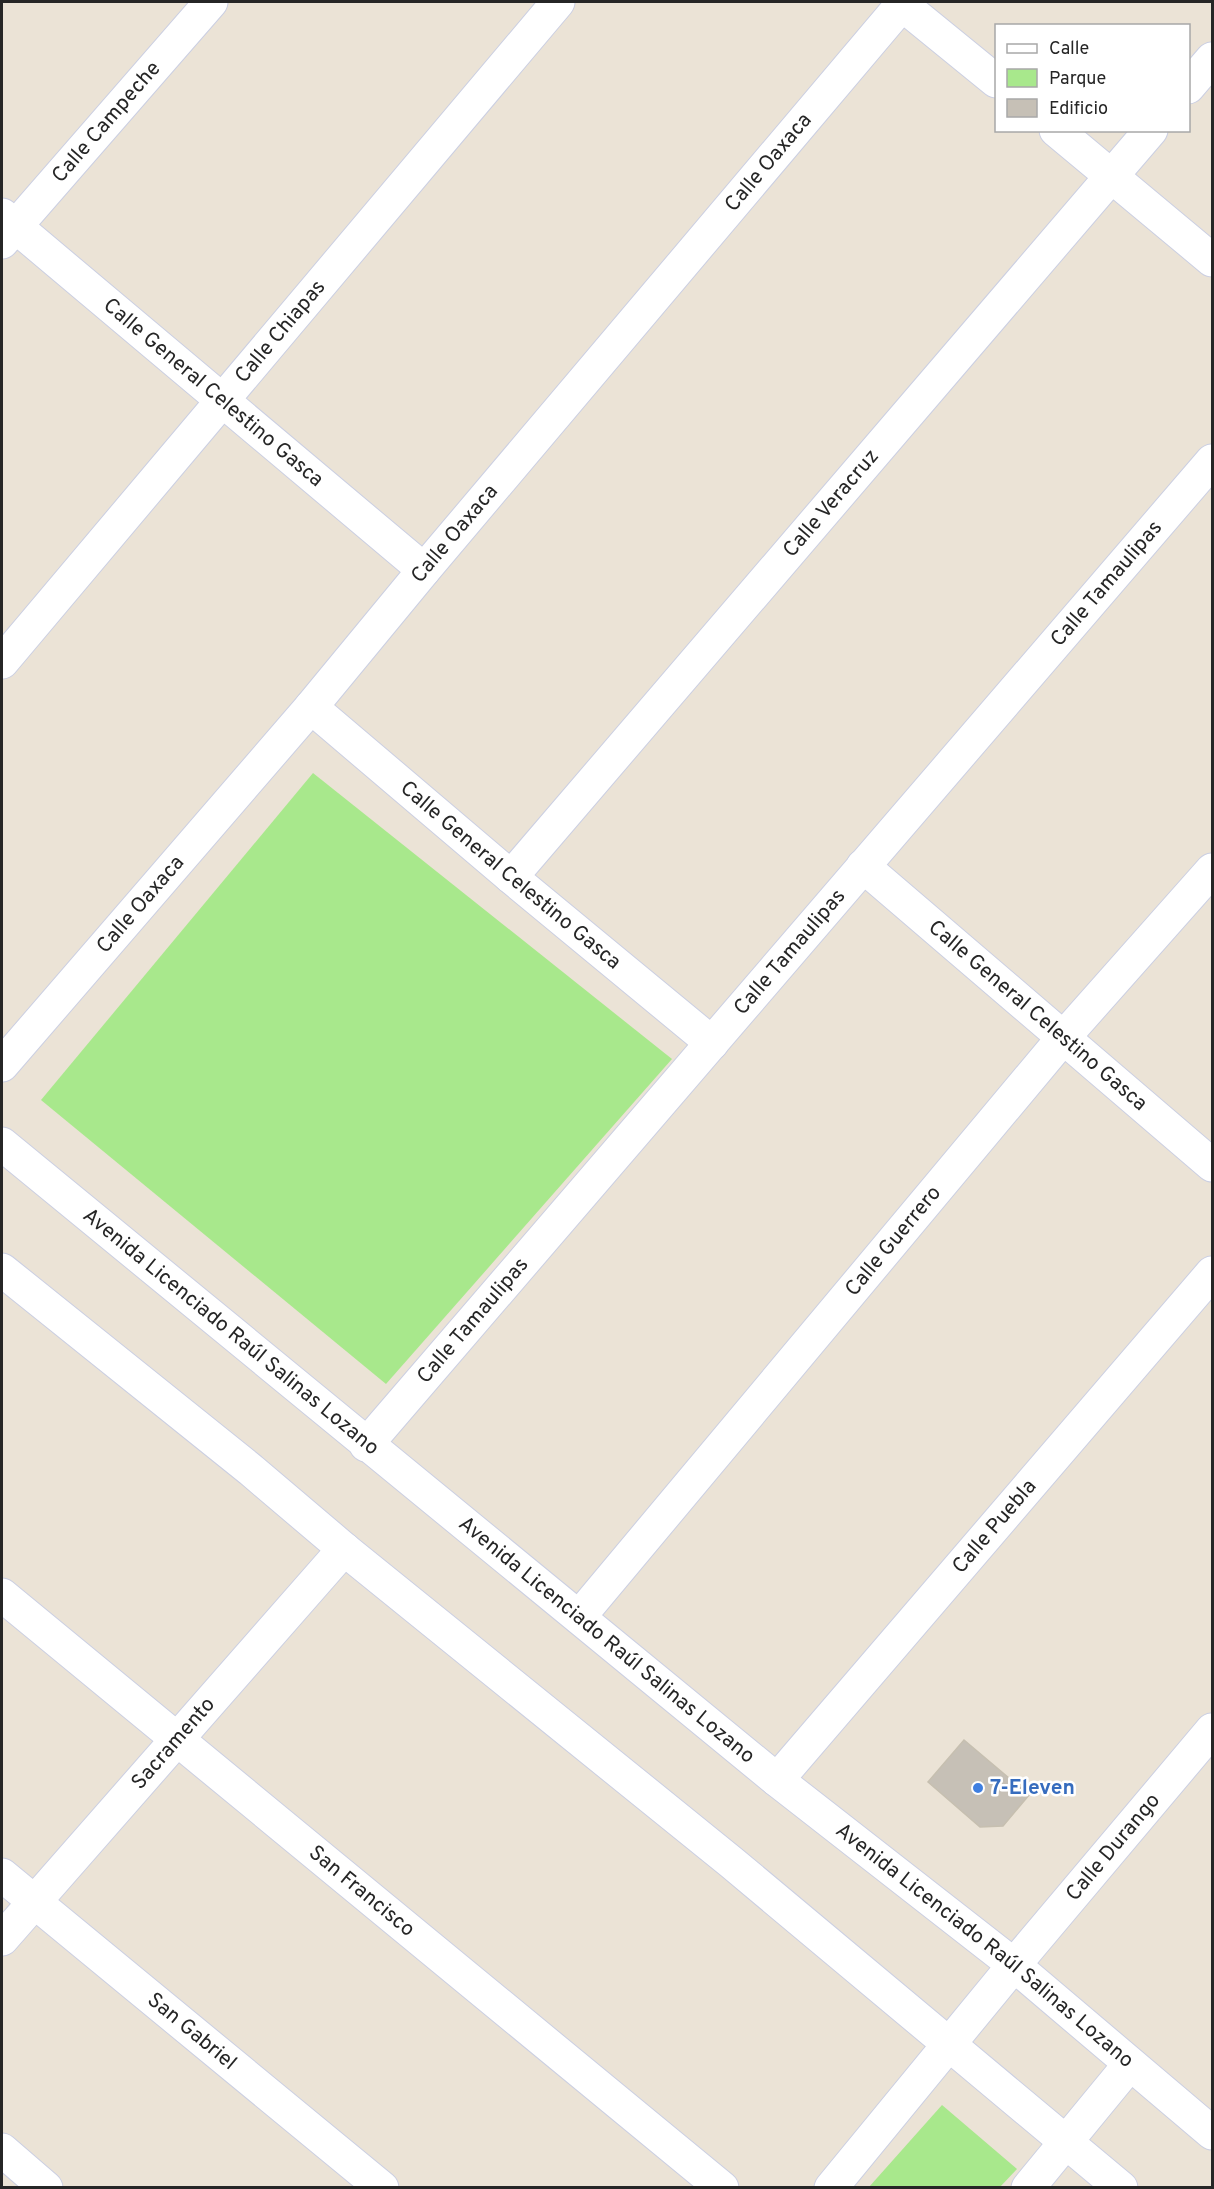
<svg xmlns="http://www.w3.org/2000/svg" width="1214" height="2189" font-family="Overpass,sans-serif">
<style>
.green{fill:#a8e88c}
.building{fill:#c6c0b6;stroke:#c6bfb0;stroke-width:1.5}
.lines{fill:none;stroke-linecap:round;stroke-linejoin:round}
.minor-casing{stroke:#cbcfe2;stroke-width:35}
.tertiary-casing{stroke:#cbcfe2;stroke-width:35}
.secondary-casing{stroke:#cbcfe2;stroke-width:35}
.minor{stroke:#fff;stroke-width:33}
.tertiary{stroke:#fff;stroke-width:33}
.secondary{stroke:#fff;stroke-width:33}
.shop-dot{fill:#3f7fe0;stroke:#fff;stroke-width:2}
.labels{text-anchor:middle;dominant-baseline:central;stroke-width:5;stroke-linejoin:round;paint-order:stroke}
.street-label{font-size:21px;fill:#262626;stroke:#fff}
.shop-label{font-size:21px;font-weight:bold;fill:#366cbe;stroke:#fff;text-anchor:start}
</style>
<rect width="100%" height="100%" fill="#ebe3d6"/>
<g class="green">
<path d="M 313,773 L 672,1059 L 386,1384 L 41,1100 Z"/>
<path d="M 942,2105 L 1017,2169 L 1000,2187 L 869,2187 Z"/>
</g>
<path class="building" d="M 964,1740 L 1029,1795 L 1003,1826 L 980,1827 L 928,1782 Z"/>
<g class="lines">
<g class="minor-casing">
<g id="minor">
<path d="M 1188,87 L 1212,59"/>
<path id="s1" d="M 2,215 L 424,570"/>
<path id="s2" d="M 2,242 L 211,2"/>
<path id="s3" d="M 2,662 L 558,2"/>
<path id="s4" d="M 311,707 L 511,877 L 712,1043"/>
<path id="s5" d="M 863,866 L 1212,1165"/>
<path id="s6" d="M 511,877 L 1151,130"/>
<path id="s7" d="M 2,1065 L 311,707 L 424,570 L 904,2"/>
<path id="s8" d="M 366,1445 L 1212,461"/>
<path id="s9" d="M 2,1595 L 722,2188"/>
<path id="s10" d="M 579,1617 L 1063,1038 L 1212,870"/>
<path id="s11" d="M 777,1780 L 1212,1273"/>
<path id="s12" d="M 2,1875 L 382,2188"/>
<path id="s13" d="M 2,1939 L 344,1549"/>
<path id="s14" d="M 1014,1965 L 1212,1730"/>
<path d="M 2,2150 L 46,2188"/>
</g>
</g>
<g class="tertiary-casing">
<g id="tertiary">
<path d="M 899,2 L 996,81"/>
<path d="M 1056,130 L 1212,260"/>
<path d="M 831,2188 L 1014,1965"/>
<path d="M 1028,2188 L 1130,2064"/>
</g>
</g>
<g class="secondary-casing">
<g id="secondary">
<path id="s15" d="M 2,1144 L 777,1780 L 1014,1965 L 1212,2133"/>
<path d="M 2,1270 L 251,1470 L 344,1549 L 731,1862 L 1121,2188"/>
</g>
</g>
<use href="#minor" class="minor"/>
<use href="#tertiary" class="tertiary"/>
<use href="#secondary" class="secondary"/>
</g>
<circle class="shop-dot" cx="978" cy="1788" r="6"/>
<g class="labels">
<g class="street-label">
<text stroke="none"><textPath href="#s2" startOffset="159">Calle Campeche</textPath></text>
<text stroke="none"><textPath href="#s7" startOffset="1184">Calle Oaxaca</textPath></text>
<text stroke="none"><textPath href="#s3" startOffset="432">Calle Chiapas</textPath></text>
<text stroke="none"><textPath href="#s1" startOffset="276">Calle General Celestino Gasca</textPath></text>
<text stroke="none"><textPath href="#s6" startOffset="492">Calle Veracruz</textPath></text>
<text stroke="none"><textPath href="#s7" startOffset="698">Calle Oaxaca</textPath></text>
<text stroke="none"><textPath href="#s8" startOffset="1136">Calle Tamaulipas</textPath></text>
<text stroke="none"><textPath href="#s4" startOffset="261">Calle General Celestino Gasca</textPath></text>
<text stroke="none"><textPath href="#s7" startOffset="212">Calle Oaxaca</textPath></text>
<text stroke="none"><textPath href="#s8" startOffset="650">Calle Tamaulipas</textPath></text>
<text stroke="none"><textPath href="#s5" startOffset="230">Calle General Celestino Gasca</textPath></text>
<text stroke="none"><textPath href="#s10" startOffset="490">Calle Guerrero</textPath></text>
<text stroke="none"><textPath href="#s8" startOffset="164">Calle Tamaulipas</textPath></text>
<text stroke="none"><textPath href="#s15" startOffset="296">Avenida Licenciado Raúl Salinas Lozano</textPath></text>
<text stroke="none"><textPath href="#s11" startOffset="334">Calle Puebla</textPath></text>
<text stroke="none"><textPath href="#s15" startOffset="782">Avenida Licenciado Raúl Salinas Lozano</textPath></text>
<text stroke="none"><textPath href="#s13" startOffset="260">Sacramento</textPath></text>
<text stroke="none"><textPath href="#s14" startOffset="154">Calle Durango</textPath></text>
<text stroke="none"><textPath href="#s9" startOffset="466">San Francisco</textPath></text>
<text stroke="none"><textPath href="#s15" startOffset="1268">Avenida Licenciado Raúl Salinas Lozano</textPath></text>
<text stroke="none"><textPath href="#s12" startOffset="246">San Gabriel</textPath></text>
</g>
<g class="shop-label">
<text x="990" y="1788">7-Eleven</text>
</g>
</g>
<rect width="1214" height="2189" fill="none" stroke="#262626" stroke-width="6"/>
<rect x="995" y="24" width="195" height="108" fill="#ffffff" stroke="#a8a8a8" stroke-width="1.5"/>
<rect x="1007" y="44" width="30" height="9" fill="#ffffff" stroke="#a8a8a8" stroke-width="1.5"/>
<text x="1049" y="54" font-size="18" fill="#262626">Calle</text>
<rect x="1007" y="69" width="30" height="18" fill="#a8e88c" stroke="#a8a8a8" stroke-width="1.5"/>
<text x="1049" y="84" font-size="18" fill="#262626">Parque</text>
<rect x="1007" y="99" width="30" height="18" fill="#c6c0b6" stroke="#a8a8a8" stroke-width="1.5"/>
<text x="1049" y="114" font-size="18" fill="#262626">Edificio</text>
</svg>
